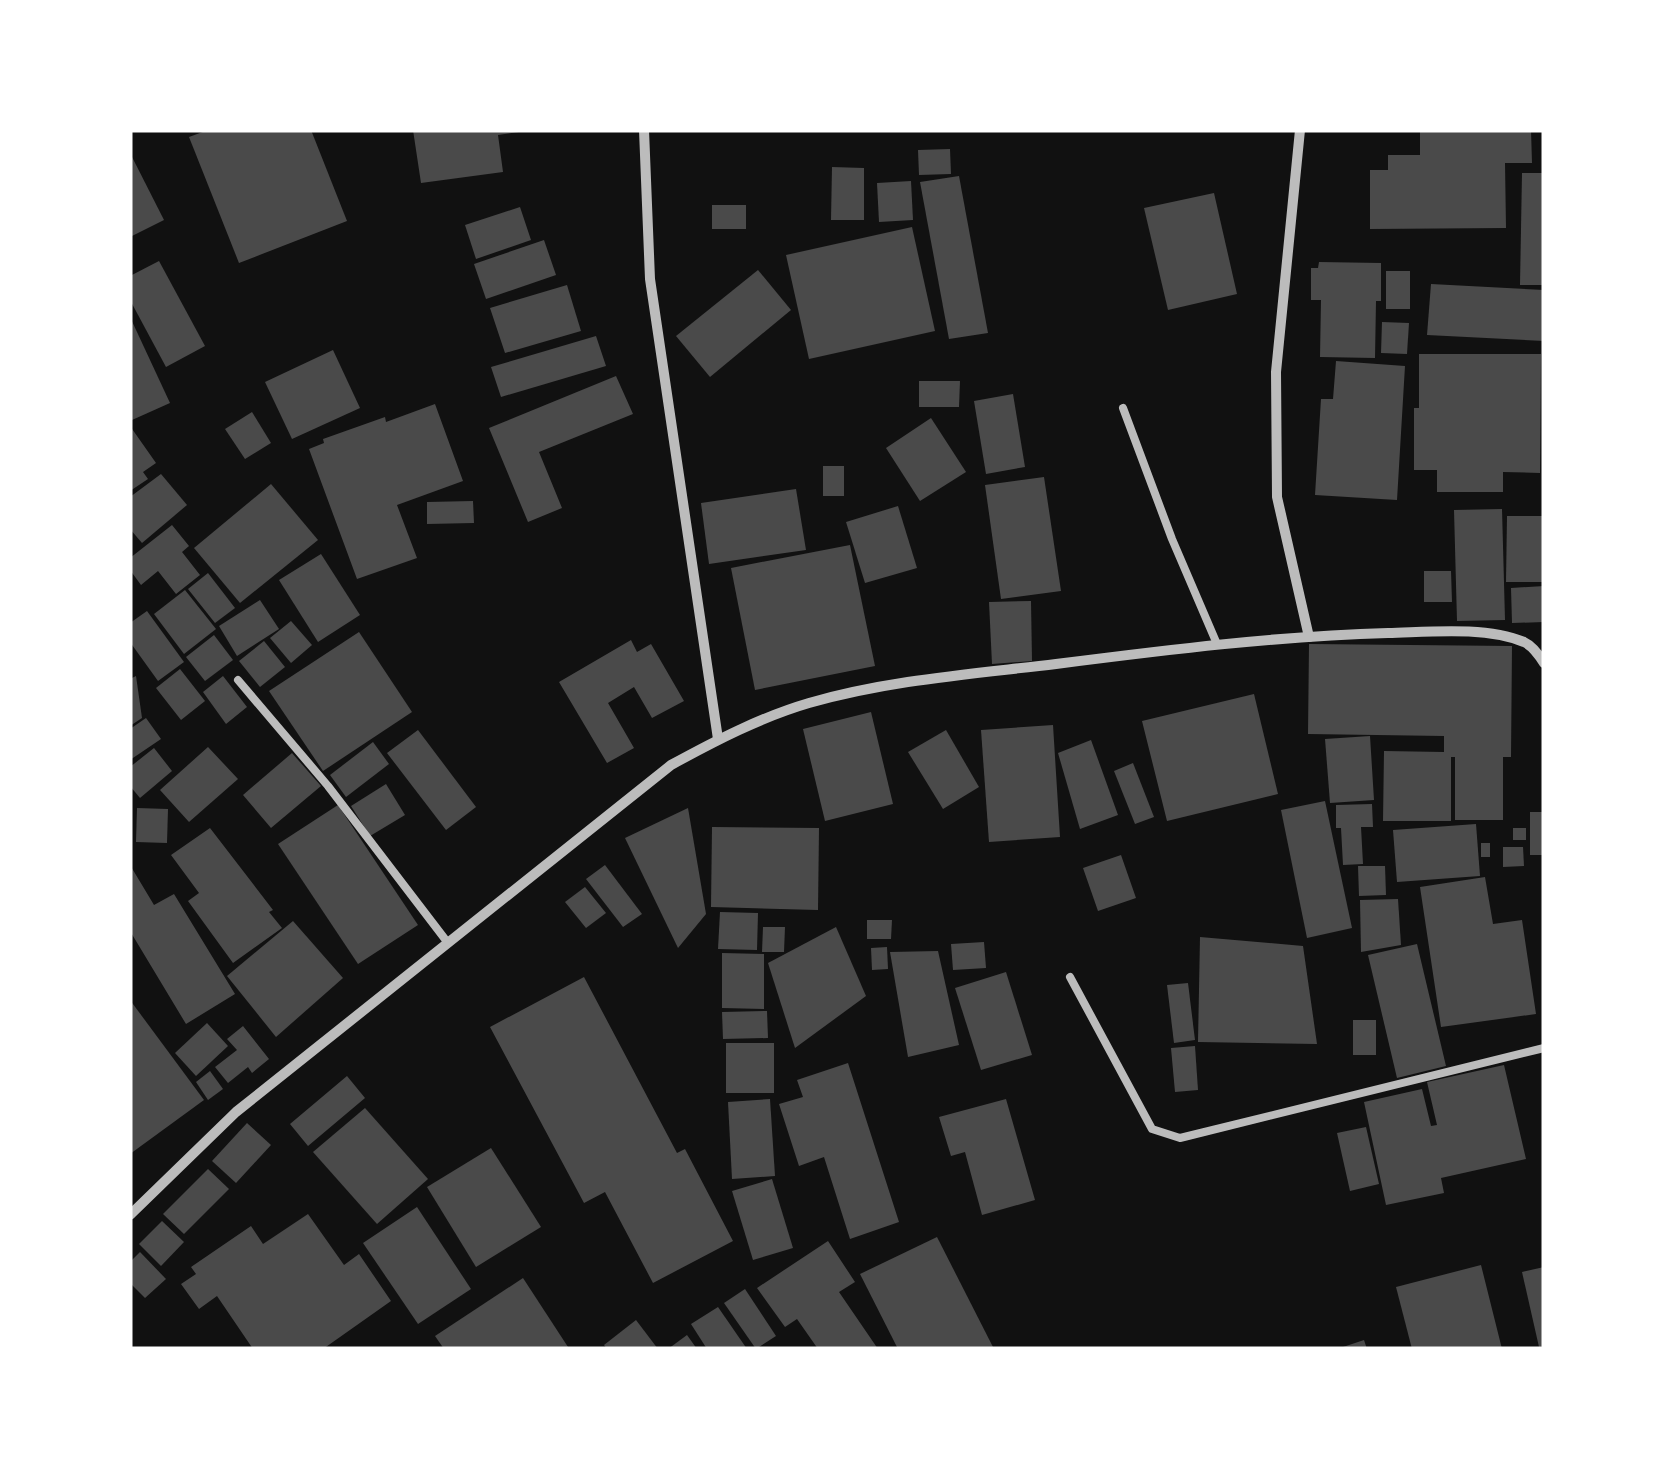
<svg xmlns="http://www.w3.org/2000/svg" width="1674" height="1479" viewBox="0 0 1674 1479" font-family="'PT Sans Narrow',sans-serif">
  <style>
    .building { fill: #4a4a4a }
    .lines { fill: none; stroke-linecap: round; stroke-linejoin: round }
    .service { stroke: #bcbcbc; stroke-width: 8 }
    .minor { stroke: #bcbcbc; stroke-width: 10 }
  </style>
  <rect width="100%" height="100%" fill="#111"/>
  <g class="building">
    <path d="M208 130H311L347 221 239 263 189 137Z"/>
    <path d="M413 130H519V132L498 135 503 172 421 183Z"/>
    <path d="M1420 130H1531L1532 163H1505L1506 228 1370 229V170H1388V155H1420Z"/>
    <path d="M950 149 951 174 919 175 918 150Z"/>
    <path d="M130 153 164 220 130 237Z"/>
    <path d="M832 167 864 168V220H831Z"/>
    <path d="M1522 173H1544V285H1520Z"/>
    <path d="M959 176 988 333 949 339 920 182Z"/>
    <path d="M911 181 913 220 879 222 877 183Z"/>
    <path d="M1214 193 1237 294 1168 310 1144 208Z"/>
    <rect x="712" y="205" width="34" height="24"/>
    <path d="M520 207 531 240 476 259 465 225Z"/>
    <path d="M912 227 935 331 809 359 786 255Z"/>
    <path d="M544 240 556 275 486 299 474 264Z"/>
    <path d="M159 261 205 346 166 367 130 300V276Z"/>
    <path d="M1319 262 1381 263V301H1376L1375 358 1320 357 1321 300H1311V268H1318Z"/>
    <path d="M758 270 791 310 710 377 676 336Z"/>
    <rect x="1386" y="271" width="24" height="38"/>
    <path d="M1431 284 1544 290V341L1427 335Z"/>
    <path d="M567 285 581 331 505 353 490 308Z"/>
    <path d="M130 317 170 403 132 420 130 415Z"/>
    <path d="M1382 322 1409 323 1407 354 1381 353Z"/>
    <path d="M596 336 606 366 501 397 491 367Z"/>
    <path d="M333 350 360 408 292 439 265 382Z"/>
    <path d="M1419 354H1541L1540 473 1503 472V492H1437V470H1414V408H1419Z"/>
    <path d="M1336 361 1405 366 1397 500 1315 495 1321 399H1333Z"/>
    <path d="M616 376 633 414 539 452 562 508 528 522 489 428Z"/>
    <path d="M919 381H960L959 407H919Z"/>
    <path d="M1013 394 1025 467 986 474 974 401Z"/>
    <path d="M435 404 463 481 397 505 417 558 357 579 309 449 324 443 323 439 385 417 386 422Z"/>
    <path d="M252 412 271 443 245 459 225 429Z"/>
    <path d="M931 418 966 472 920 501 886 448Z"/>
    <path d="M130 426 156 463 143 472 148 479 130 491Z"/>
    <rect x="823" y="466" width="21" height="30"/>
    <path d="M161 474 187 505 142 543 130 529V497Z"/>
    <path d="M1044 477 1061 591 1001 599 985 485Z"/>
    <path d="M271 484 318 540 240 603 194 548Z"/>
    <path d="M796 489 806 550 709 564 701 503Z"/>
    <path d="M473 501 474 523 427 524V502Z"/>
    <path d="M898 506 917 568 865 583 846 522Z"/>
    <path d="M1502 509 1505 620 1457 621 1454 510Z"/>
    <path d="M1507 516H1544L1543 582H1506Z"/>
    <path d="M172 525 189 546 182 552 200 575 176 594 158 571 141 585 130 570V558Z"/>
    <path d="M850 545 875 666 755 690 731 568Z"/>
    <path d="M321 554 360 615 318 642 279 580Z"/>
    <path d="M1424 571H1451L1452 602H1424Z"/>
    <path d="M208 573 235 608 215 623 188 589Z"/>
    <path d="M1544 586V622L1512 623 1511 588Z"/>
    <path d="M185 590 216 629 184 654 154 614Z"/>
    <path d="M260 600 279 629 237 656 219 626Z"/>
    <path d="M1031 601 1032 661 992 664 989 602Z"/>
    <path d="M147 611 184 662 158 681 130 642V623Z"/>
    <path d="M291 621 312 645 291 663 270 638Z"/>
    <path d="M359 632 412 712 323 771 269 691Z"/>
    <path d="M214 635 233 660 205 681 186 657Z"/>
    <path d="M631 640 637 652 651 644 684 701 652 718 634 687 608 703 634 748 607 763 559 682Z"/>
    <path d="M264 641 285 667 260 687 239 661Z"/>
    <path d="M1309 644 1512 646 1511 757H1503V820H1455V757H1451V821H1383L1384 751 1444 752V736L1308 734Z"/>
    <path d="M180 669 205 701 181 720 156 688Z"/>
    <path d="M136 676 142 718 130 726V679Z"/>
    <path d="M223 676 247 707 226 724 203 692Z"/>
    <path d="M1254 694 1278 794 1167 821 1142 721Z"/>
    <path d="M871 712 893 804 825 821 803 729Z"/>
    <path d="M146 718 161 739 130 760V729Z"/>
    <path d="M1053 725 1060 837 989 842 981 730Z"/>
    <path d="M418 730 476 807 446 830 387 753Z"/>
    <path d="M946 730 979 787 943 809 908 752Z"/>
    <path d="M1370 736 1374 800 1330 803 1325 739Z"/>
    <path d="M1091 740 1118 815 1080 829 1058 753Z"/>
    <path d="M373 742 389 764 346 797 330 775Z"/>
    <path d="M208 747 238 779 189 822 160 790Z"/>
    <path d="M154 748 172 771 140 798 130 786V767Z"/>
    <path d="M292 753 321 786 271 828 243 795Z"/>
    <path d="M1133 763 1154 817 1135 824 1114 771Z"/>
    <path d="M386 784 405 815 370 836 351 806Z"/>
    <path d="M1325 801 1352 928 1307 938 1281 810Z"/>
    <path d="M1372 804 1373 827H1361L1363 864 1343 865 1341 828H1336V805Z"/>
    <path d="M338 805 418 925 358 964 278 844Z"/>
    <path d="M137 808 168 809 167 843 136 842Z"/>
    <path d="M688 808 706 914 678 948 625 838Z"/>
    <rect x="1530" y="812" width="14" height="43"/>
    <path d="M1476 824 1480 876 1397 882 1393 830Z"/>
    <path d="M712 827 819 828 818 910 711 907Z"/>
    <path d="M210 828 273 910 269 912 282 928 233 963 188 901 199 893 171 855Z"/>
    <rect x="1513" y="828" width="13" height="12"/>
    <rect x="1481" y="843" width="9" height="14"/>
    <path d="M1503 847H1523L1524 866 1503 867Z"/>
    <path d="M1121 855 1136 898 1098 911 1083 868Z"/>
    <path d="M130 865 154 905 174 894 235 994 186 1024 130 931Z"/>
    <path d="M605 865 642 914 623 927 586 879Z"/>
    <path d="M1358 866H1385L1386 895 1359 896Z"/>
    <path d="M1485 877 1493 924 1522 920 1536 1014 1441 1027 1420 887Z"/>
    <path d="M585 887 606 913 586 928 565 902Z"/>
    <path d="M1398 899 1401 945 1361 952 1360 900Z"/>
    <path d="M720 912 758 913 757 950 718 949Z"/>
    <path d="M867 920H892L891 939H867Z"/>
    <path d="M293 921 343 978 276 1037 227 976Z"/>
    <path d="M763 927H785L784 952H762Z"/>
    <path d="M836 927 866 996 795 1048 768 963Z"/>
    <path d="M1200 937 1303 946 1317 1044 1198 1042Z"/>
    <path d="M984 942 986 968 953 970 951 944Z"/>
    <path d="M1417 944 1446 1066 1397 1078 1368 955Z"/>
    <path d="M887 947 888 969 872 970 871 948Z"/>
    <path d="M938 951 959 1045 908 1057 890 952Z"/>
    <path d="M722 953 764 954V1009L722 1008Z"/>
    <path d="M1006 972 1032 1055 981 1070 955 988Z"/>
    <path d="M584 977 677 1153 685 1149 733 1241 653 1283 605 1192 584 1203 490 1027Z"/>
    <path d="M1188 983 1195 1040 1174 1043 1167 985Z"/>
    <path d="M130 1000 204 1100 130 1154Z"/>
    <path d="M767 1011 768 1038 723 1039 722 1012Z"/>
    <rect x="1353" y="1020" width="23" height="35"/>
    <path d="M207 1023 228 1046 196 1076 175 1053Z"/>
    <path d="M243 1026 269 1059 252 1073 248 1067 228 1083 215 1067 237 1050 227 1039Z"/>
    <rect x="726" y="1043" width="48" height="50"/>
    <path d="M1195 1046 1198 1090 1175 1092 1171 1048Z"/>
    <path d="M848 1063 899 1222 850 1239 824 1157 799 1166 779 1104 803 1097 797 1080Z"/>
    <path d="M1504 1065 1526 1159 1441 1178 1444 1193 1386 1205 1364 1102 1422 1089 1431 1126 1437 1125 1427 1082Z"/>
    <path d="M210 1071 223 1089 208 1100 196 1082Z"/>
    <path d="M347 1076 365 1098 308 1146 290 1124Z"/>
    <path d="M770 1099 775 1176 732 1179 728 1102Z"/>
    <path d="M1006 1099 1035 1200 982 1215 965 1152 951 1156 939 1117Z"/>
    <path d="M365 1108 428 1179 377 1224 313 1152Z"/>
    <path d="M247 1123 271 1145 236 1183 212 1161Z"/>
    <path d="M1366 1127 1379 1184 1350 1191 1337 1133Z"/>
    <path d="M491 1148 541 1227 476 1267 427 1187Z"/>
    <path d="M208 1169 229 1189 184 1234 163 1214Z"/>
    <path d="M772 1179 793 1248 753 1260 732 1191Z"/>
    <path d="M417 1207 471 1289 418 1324 363 1243Z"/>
    <path d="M308 1214 344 1265 359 1254 391 1301 323 1349H253L217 1296 199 1309 181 1284 196 1274 191 1267 251 1226 263 1244Z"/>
    <path d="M162 1221 184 1242 161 1266 139 1244Z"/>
    <path d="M937 1237 994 1349H898L860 1274Z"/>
    <path d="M828 1241 855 1282 839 1292 878 1349H818L797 1319 785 1327 757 1288Z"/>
    <path d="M140 1252 166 1279 145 1298 130 1283V1262Z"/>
    <path d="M1481 1265 1502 1349H1412L1396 1287Z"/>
    <path d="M1544 1267V1346L1539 1347 1522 1272Z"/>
    <path d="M523 1278 568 1347 444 1349 435 1336Z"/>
    <path d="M745 1289 776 1336 756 1349 724 1303Z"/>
    <path d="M718 1307 747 1349H707L691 1324Z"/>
    <path d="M636 1320 658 1349H607L604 1345Z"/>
    <path d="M687 1335 697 1349H668Z"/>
    <path d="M1364 1340 1367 1349H1340V1348Z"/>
  </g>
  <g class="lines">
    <g class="service">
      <path d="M1123 408 1172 539 1217 644"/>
      <path d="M238 680 328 786 448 943"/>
      <path d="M1070 977 1152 1129 1180 1138 1544 1048"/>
    </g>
    <g class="minor">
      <path d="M644 130 650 279 718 739"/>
      <path d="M1300 130 1276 372 1277 497 1309 637"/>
      <path d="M130 1215 236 1112 671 765C715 741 761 717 809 703 889 680 973 674 1056 664 1166 650 1277 636 1388 633 1429 632 1485 626 1524 642 1533 646 1539 655 1544 663"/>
    </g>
  </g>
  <rect width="1674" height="1479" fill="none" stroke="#ffffff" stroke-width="265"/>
</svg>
